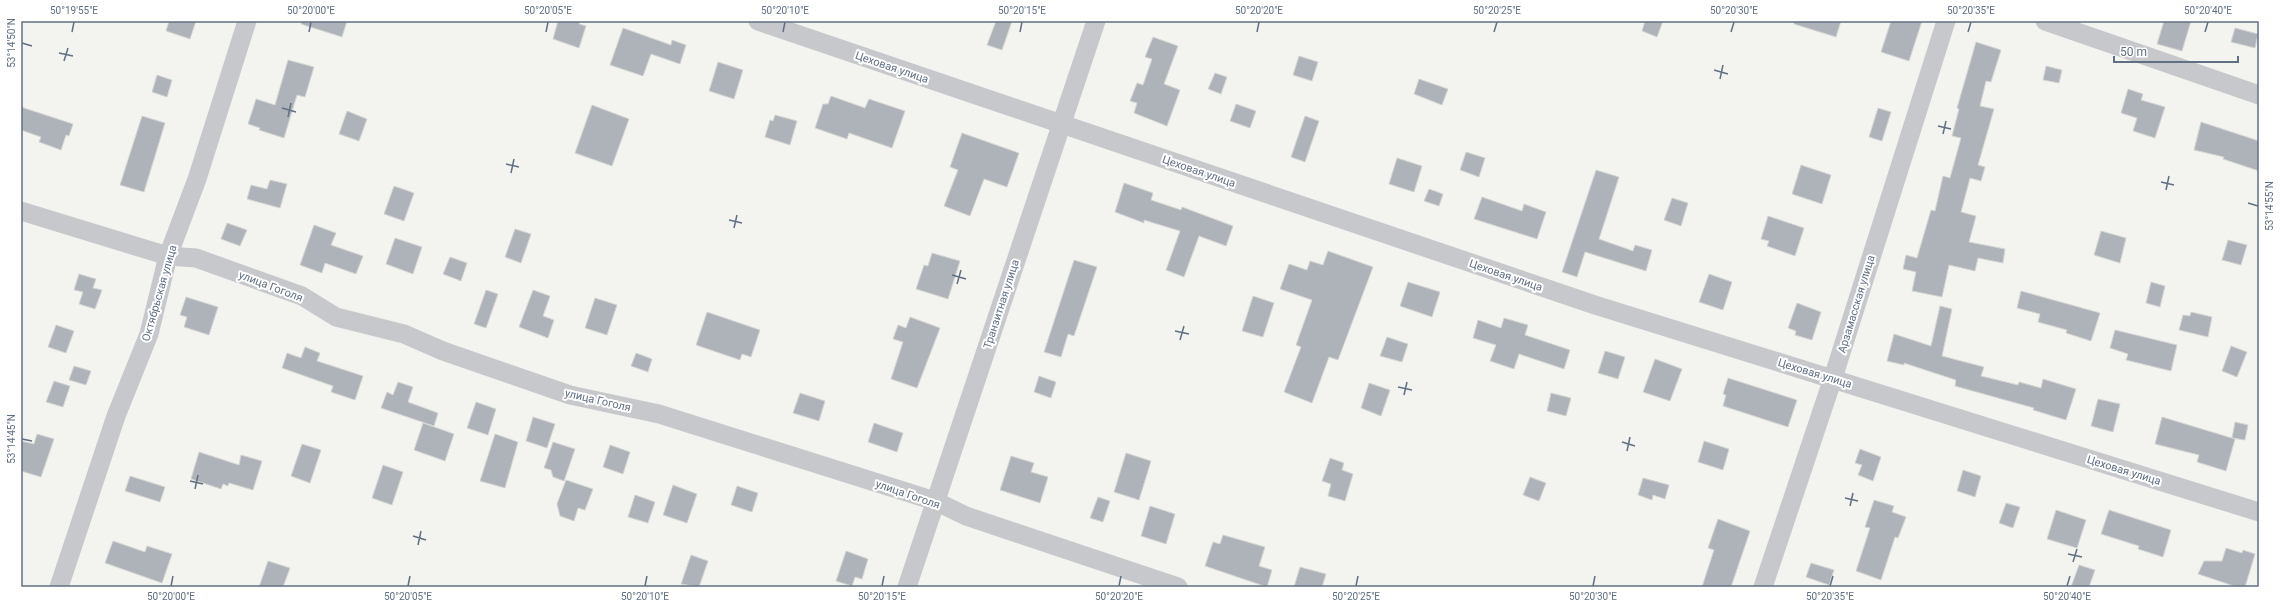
<svg xmlns="http://www.w3.org/2000/svg" width="2280" height="608" viewBox="0 0 2280 608" font-family="Roboto,sans-serif">
  <style>
    .building { fill: #aeb3ba; stroke: #d5d5d2 }
    .lines { fill: none; stroke-linecap: round; stroke-linejoin: round }
    .street { stroke: #c6c8cc; stroke-width: 19 }
    .ticks { fill: none; stroke: #616f83; stroke-width: 1.5 }
    .labels { text-anchor: middle; stroke-width: 4; stroke-linejoin: round; paint-order: stroke }
    .street-label { font-size: 11px; fill: #616f83; stroke: #fff }
    .neatline { fill: none; stroke: #616f83; stroke-width: 1.5 }
    .ticks-label { font-size: 10px; text-anchor: middle; fill: #616f83 }
  </style>
  <rect width="100%" height="100%" fill="#f3f4ef"/>
  <g class="building">
    <path d="M169 21H196L190 39 166 31Z"/>
    <path d="M302 21H347L342 37 301 24Z"/>
    <path d="M558 21H580L579 24 586 26 579 48 553 39Z"/>
    <path d="M996 21H1012L1002 50 987 45Z"/>
    <path d="M1645 21H1663L1657 37 1642 31Z"/>
    <path d="M1794 21H1841L1836 37 1794 24Z"/>
    <path d="M1891 21H1922L1909 61 1881 52Z"/>
    <path d="M2164 21H2191L2182 51 2157 44Z"/>
    <path d="M623 28 671 45 672 40 686 45 680 64 651 54 643 76 610 65Z"/>
    <path d="M2235 28 2258 34 2255 48 2231 42Z"/>
    <path d="M1153 37 1178 46 1164 84 1180 90 1167 126 1134 113 1137 103 1130 101 1137 83 1143 85 1152 59 1145 57Z"/>
    <path d="M1976 42 2001 50 1991 82 1986 81 1980 106 1994 109 1978 165 1985 167 1981 181 1970 178 1961 212 1976 216 1969 242 2005 249 2003 263 1978 258 1975 271 1949 265 1942 297 1912 291 1916 272 1903 269 1906 255 1917 258 1931 210 1935 211 1943 176 1950 178 1961 138 1952 136 1959 109 1957 108Z"/>
    <path d="M1299 56 1318 62 1312 81 1293 75Z"/>
    <path d="M288 60 314 67 305 97 297 95 284 138 259 130 260 128 248 124 256 99 275 105Z"/>
    <path d="M718 62 743 70 734 99 709 91Z"/>
    <path d="M2046 66 2062 70 2059 83 2043 80Z"/>
    <path d="M1215 73 1227 77 1221 94 1208 89Z"/>
    <path d="M157 75 172 80 167 97 152 92Z"/>
    <path d="M1419 79 1448 89 1442 105 1414 94Z"/>
    <path d="M2128 89 2143 94 2141 100 2165 107 2155 138 2133 131 2137 118 2121 113Z"/>
    <path d="M831 96 865 108 869 99 905 111 892 148 849 133 847 139 815 128 823 104H828Z"/>
    <path d="M1236 104 1256 111 1250 128 1230 121Z"/>
    <path d="M592 105 629 119 612 166 575 153Z"/>
    <path d="M21 107 73 124 69 136 66 135 61 150 39 142 41 137 21 130Z"/>
    <path d="M1878 108 1891 112 1882 141 1869 137Z"/>
    <path d="M347 111 367 119 359 141 339 134Z"/>
    <path d="M775 115 797 121 790 145 765 137 770 120 773 121Z"/>
    <path d="M142 116 165 123 144 192 120 185Z"/>
    <path d="M1305 116 1319 121 1305 162 1291 157Z"/>
    <path d="M2201 122 2259 141V171L2223 159 2224 157 2194 150Z"/>
    <path d="M962 133 1019 153 1007 187 984 179 970 216 944 206 958 170 950 167Z"/>
    <path d="M1466 152 1485 158 1479 177 1460 170Z"/>
    <path d="M1397 158 1422 166 1414 192 1389 184Z"/>
    <path d="M1801 165 1831 175 1822 204 1792 194Z"/>
    <path d="M1596 170 1619 177 1599 239 1633 251 1635 245 1652 250 1646 271 1585 252 1577 277 1562 272Z"/>
    <path d="M270 180 287 184 280 208 247 199 251 185 267 189Z"/>
    <path d="M1124 183 1153 193 1151 200 1181 210 1182 207 1233 226 1226 246 1199 236 1184 277 1166 270 1180 231 1144 220V223L1115 212Z"/>
    <path d="M394 186 414 193 404 221 384 214Z"/>
    <path d="M1429 189 1443 194 1439 206 1424 201Z"/>
    <path d="M1482 197 1522 211 1524 204 1546 212 1537 239 1474 219Z"/>
    <path d="M1672 198 1688 203 1681 226 1664 220Z"/>
    <path d="M1768 216 1804 228 1795 256 1767 246 1769 241 1761 239Z"/>
    <path d="M227 223 247 230 240 246 221 239Z"/>
    <path d="M314 225 336 233 331 245 363 256 356 274 325 263 322 273 300 265Z"/>
    <path d="M515 229 531 234 521 263 505 257Z"/>
    <path d="M2101 231 2126 238 2120 263 2094 255Z"/>
    <path d="M395 238 422 247 413 274 386 264Z"/>
    <path d="M2228 240 2247 245 2241 265 2222 260Z"/>
    <path d="M1328 251 1373 267 1338 360 1329 357 1312 403 1284 392 1301 347 1296 345 1312 300 1280 289 1289 264 1307 270 1310 261 1323 265Z"/>
    <path d="M932 253 960 261 948 299 916 289 924 265 928 266Z"/>
    <path d="M450 257 467 263 461 281 443 274Z"/>
    <path d="M1074 260 1097 267 1074 336 1068 334 1061 357 1044 352Z"/>
    <path d="M79 274 96 279 93 288 102 290 95 309 79 304 83 292 74 290Z"/>
    <path d="M1709 274 1732 282 1723 310 1699 302Z"/>
    <path d="M1408 282 1440 292 1432 317 1400 306Z"/>
    <path d="M2151 282 2165 286 2160 307 2146 303Z"/>
    <path d="M486 290 498 294 486 328 474 324Z"/>
    <path d="M533 290 550 296 543 316 554 320 548 338 519 327Z"/>
    <path d="M2021 291 2100 313 2091 341 2066 333 2067 330 2038 322 2040 314 2017 308Z"/>
    <path d="M1253 296 1274 303 1263 337 1242 331Z"/>
    <path d="M186 297 218 307 209 335 184 327 187 317 180 315Z"/>
    <path d="M595 298 617 305 607 335 585 328Z"/>
    <path d="M1797 303 1821 312 1812 340 1795 335 1796 331 1788 328Z"/>
    <path d="M1940 306 1952 309 1942 356 1984 367 1981 376 2018 385 2019 382 2041 388 2043 379 2076 389 2066 420 2033 410 2034 408 1955 386 1956 380 1904 363V365L1887 361 1894 334 1931 346Z"/>
    <path d="M707 312 760 330 751 357 742 354 740 360 696 345Z"/>
    <path d="M2191 312 2212 317 2208 337 2179 330 2183 315 2190 316Z"/>
    <path d="M910 317 940 328 917 388 891 379 903 342 893 339 898 325 906 328Z"/>
    <path d="M1504 318 1528 325 1525 335 1570 350 1564 369 1519 354 1514 369 1490 361 1496 345 1473 338 1478 320 1501 328Z"/>
    <path d="M56 325 74 331 66 353 48 347Z"/>
    <path d="M2115 330 2177 345 2171 371 2126 360 2128 354 2110 348Z"/>
    <path d="M1387 337 1408 344 1402 362 1380 356Z"/>
    <path d="M2231 346 2247 352 2237 377 2222 371Z"/>
    <path d="M305 347 320 353 317 361 363 376 355 400 331 392 333 386 282 368 287 353 301 358Z"/>
    <path d="M1605 351 1625 357 1618 379 1598 373Z"/>
    <path d="M636 353 652 359 648 372 631 366Z"/>
    <path d="M1655 359 1682 369 1670 401 1643 392Z"/>
    <path d="M74 366 91 371 86 385 69 380Z"/>
    <path d="M1039 376 1056 382 1051 398 1034 392Z"/>
    <path d="M1728 378 1797 400 1788 427 1723 406 1726 395 1723 394Z"/>
    <path d="M54 381 70 386 63 407 46 402Z"/>
    <path d="M398 382 413 387 408 402 438 413 434 426 381 408 387 392 393 395Z"/>
    <path d="M1369 383 1390 390 1381 416 1361 408Z"/>
    <path d="M800 393 825 401 819 421 793 413Z"/>
    <path d="M1551 393 1571 398 1566 416 1547 411Z"/>
    <path d="M2098 399 2120 404 2113 432 2091 426Z"/>
    <path d="M476 402 496 409 488 435 467 428Z"/>
    <path d="M533 417 555 424 547 448 526 441Z"/>
    <path d="M2162 417 2235 439 2226 471 2197 462 2199 455 2155 444Z"/>
    <path d="M2235 422 2248 425 2245 440 2232 438Z"/>
    <path d="M423 423 454 434 445 461 414 450Z"/>
    <path d="M874 423 903 433 897 452 868 442Z"/>
    <path d="M37 434 54 439 41 477 21 471V441L34 444Z"/>
    <path d="M495 434 518 442 505 488 480 481Z"/>
    <path d="M1704 441 1729 449 1723 470 1698 462Z"/>
    <path d="M553 442 575 449 564 481 553 477 551 470 544 468Z"/>
    <path d="M302 444 321 450 310 483 291 476Z"/>
    <path d="M610 445 630 452 623 474 603 467Z"/>
    <path d="M1860 449 1881 457 1873 481 1858 475 1862 465 1855 463Z"/>
    <path d="M199 452 239 465 241 455 262 461 253 490 229 483 228 486 223 484 221 489 191 479Z"/>
    <path d="M1126 453 1151 461 1139 500 1114 492Z"/>
    <path d="M1011 456 1034 463 1031 472 1048 477 1040 503 1000 490Z"/>
    <path d="M1330 458 1344 463 1342 470 1353 474 1345 501 1328 496 1331 484 1322 481Z"/>
    <path d="M383 465 403 472 392 505 372 498Z"/>
    <path d="M1963 470 1981 476 1975 497 1957 491Z"/>
    <path d="M130 476 165 487 160 502 125 491Z"/>
    <path d="M1530 477 1546 483 1539 501 1523 495Z"/>
    <path d="M1643 478 1669 485 1665 499 1653 495 1652 500 1638 495Z"/>
    <path d="M566 480 593 489 585 510 578 508 574 521 560 516 557 504Z"/>
    <path d="M673 485 697 494 687 523 663 515Z"/>
    <path d="M737 486 758 493 752 512 731 505Z"/>
    <path d="M635 495 655 502 648 523 628 517Z"/>
    <path d="M1098 497 1110 501 1103 522 1090 518Z"/>
    <path d="M1874 500 1894 506 1892 512 1906 517 1898 538 1895 537 1881 580 1856 571 1870 528 1865 527Z"/>
    <path d="M2006 503 2020 507 2013 528 1999 523Z"/>
    <path d="M1150 506 1175 514 1166 544 1141 536Z"/>
    <path d="M2056 510 2086 520 2077 548 2047 539Z"/>
    <path d="M2109 510 2171 530 2163 557 2138 549 2139 546 2101 534Z"/>
    <path d="M1718 519 1750 531 1731 587H1702L1714 550 1708 548Z"/>
    <path d="M1223 535 1265 547 1259 566 1272 570 1267 587 1205 566 1213 542 1220 544Z"/>
    <path d="M113 541 145 552 147 546 172 554 162 583 105 563Z"/>
    <path d="M2226 548 2242 553 2243 550 2255 554 2245 587H2237L2198 574 2204 561H2222Z"/>
    <path d="M846 551 868 559 862 579 855 577 852 586 836 581Z"/>
    <path d="M691 555 708 561 699 587 681 584Z"/>
    <path d="M268 561 290 568 283 587H259Z"/>
    <path d="M1811 563 1834 570 1829 585 1806 577Z"/>
    <path d="M2079 565 2095 570 2089 587H2071Z"/>
    <path d="M1300 567 1326 574 1322 587H1294Z"/>
  </g>
  <g class="lines">
    <g class="street">
      <path d="M758 21 1595 305 2259 512"/>
      <path d="M2045 21 2259 95"/>
      <path d="M21 211 168 256 196 258 302 296 336 317 404 334 443 351 570 395 659 414 935 501 966 516 1178 587"/>
      <path d="M59 587 116 416 149 334 168 256 197 179 247 21"/>
      <path d="M907 587 1096 21"/>
      <path d="M1763 587 1833 378 1946 21"/>
    </g>
  </g>
  <path class="ticks" d="M72 32 74 22M309 32 311 22M546 32 548 22M783 32 785 22M1020 32 1022 22M1257 32 1259 22M1494 32 1497 22M1731 32 1734 22M1968 32 1971 22M2205 32 2208 22M22 43 32 46M59 53 73 56M64 61 68 48M1714 70 1728 74M1720 79 1723 65M282 108 296 112M288 117 291 103M1938 126 1951 129M1943 134 1946 121M506 164 519 167M511 173 514 159M2161 182 2174 185M2166 190 2169 176M2248 203 2258 206M729 220 742 223M734 228 737 215M952 275 966 279M957 284 961 270M1175 331 1189 334M1180 340 1184 326M1398 387 1412 390M1404 395 1407 382M22 439 32 441M1622 442 1635 446M1627 451 1630 437M190 481 203 484M195 489 198 475M1845 498 1858 501M1850 506 1853 493M413 536 426 540M418 545 421 531M2068 554 2082 557M2073 562 2077 549M171 586 173 576M408 586 410 576M645 586 647 576M882 586 884 576M1119 586 1121 576M1356 586 1358 576M1593 586 1595 576M1830 586 1833 576M2067 586 2070 576"/>
  <g class="labels">
    <g class="street-label">
      <text transform="translate(892 67) rotate(19)" y="4">Цеховая улица</text>
      <text transform="translate(1199 171) rotate(19)" y="4">Цеховая улица</text>
      <text transform="translate(1506 275) rotate(19)" y="4">Цеховая улица</text>
      <text transform="translate(271 286) rotate(21)" y="4">улица Гоголя</text>
      <text transform="translate(159 293) rotate(-74)" y="4">Октябрьская улица</text>
      <text transform="translate(1001 304) rotate(-72)" y="4">Транзитная улица</text>
      <text transform="translate(1856 304) rotate(-73)" y="4">Арзамасская улица</text>
      <text transform="translate(1815 373) rotate(17)" y="4">Цеховая улица</text>
      <text transform="translate(598 400) rotate(13)" y="4">улица Гоголя</text>
      <text transform="translate(2124 470) rotate(17)" y="4">Цеховая улица</text>
      <text transform="translate(908 494) rotate(19)" y="4">улица Гоголя</text>
    </g>
  </g>
  <rect width="2280" height="608" fill="none" stroke="#ffffff" stroke-width="44"/>
  <path d="M2114 56v6h124v-6" fill="none" stroke="#616f83" stroke-width="2"/>
  <text x="2120" y="56" font-size="12" fill="#616f83" stroke="#ffffff" stroke-width="3" paint-order="stroke">50 m</text>
  <rect x="22" y="22" width="2236" height="564" class="neatline"/>
  <g class="ticks-label">
    <text x="74" y="14">50°19'55"E</text>
    <text x="311" y="14">50°20'00"E</text>
    <text x="548" y="14">50°20'05"E</text>
    <text x="785" y="14">50°20'10"E</text>
    <text x="1022" y="14">50°20'15"E</text>
    <text x="1259" y="14">50°20'20"E</text>
    <text x="1497" y="14">50°20'25"E</text>
    <text x="1734" y="14">50°20'30"E</text>
    <text x="1971" y="14">50°20'35"E</text>
    <text x="2208" y="14">50°20'40"E</text>
    <text transform="translate(11 43) rotate(-90)" y="4">53°14'50"N</text>
    <text transform="translate(2269 206) rotate(-90)" y="4">53°14'55"N</text>
    <text transform="translate(11 439) rotate(-90)" y="4">53°14'45"N</text>
    <text x="171" y="600">50°20'00"E</text>
    <text x="408" y="600">50°20'05"E</text>
    <text x="645" y="600">50°20'10"E</text>
    <text x="882" y="600">50°20'15"E</text>
    <text x="1119" y="600">50°20'20"E</text>
    <text x="1356" y="600">50°20'25"E</text>
    <text x="1593" y="600">50°20'30"E</text>
    <text x="1830" y="600">50°20'35"E</text>
    <text x="2067" y="600">50°20'40"E</text>
  </g>
</svg>
